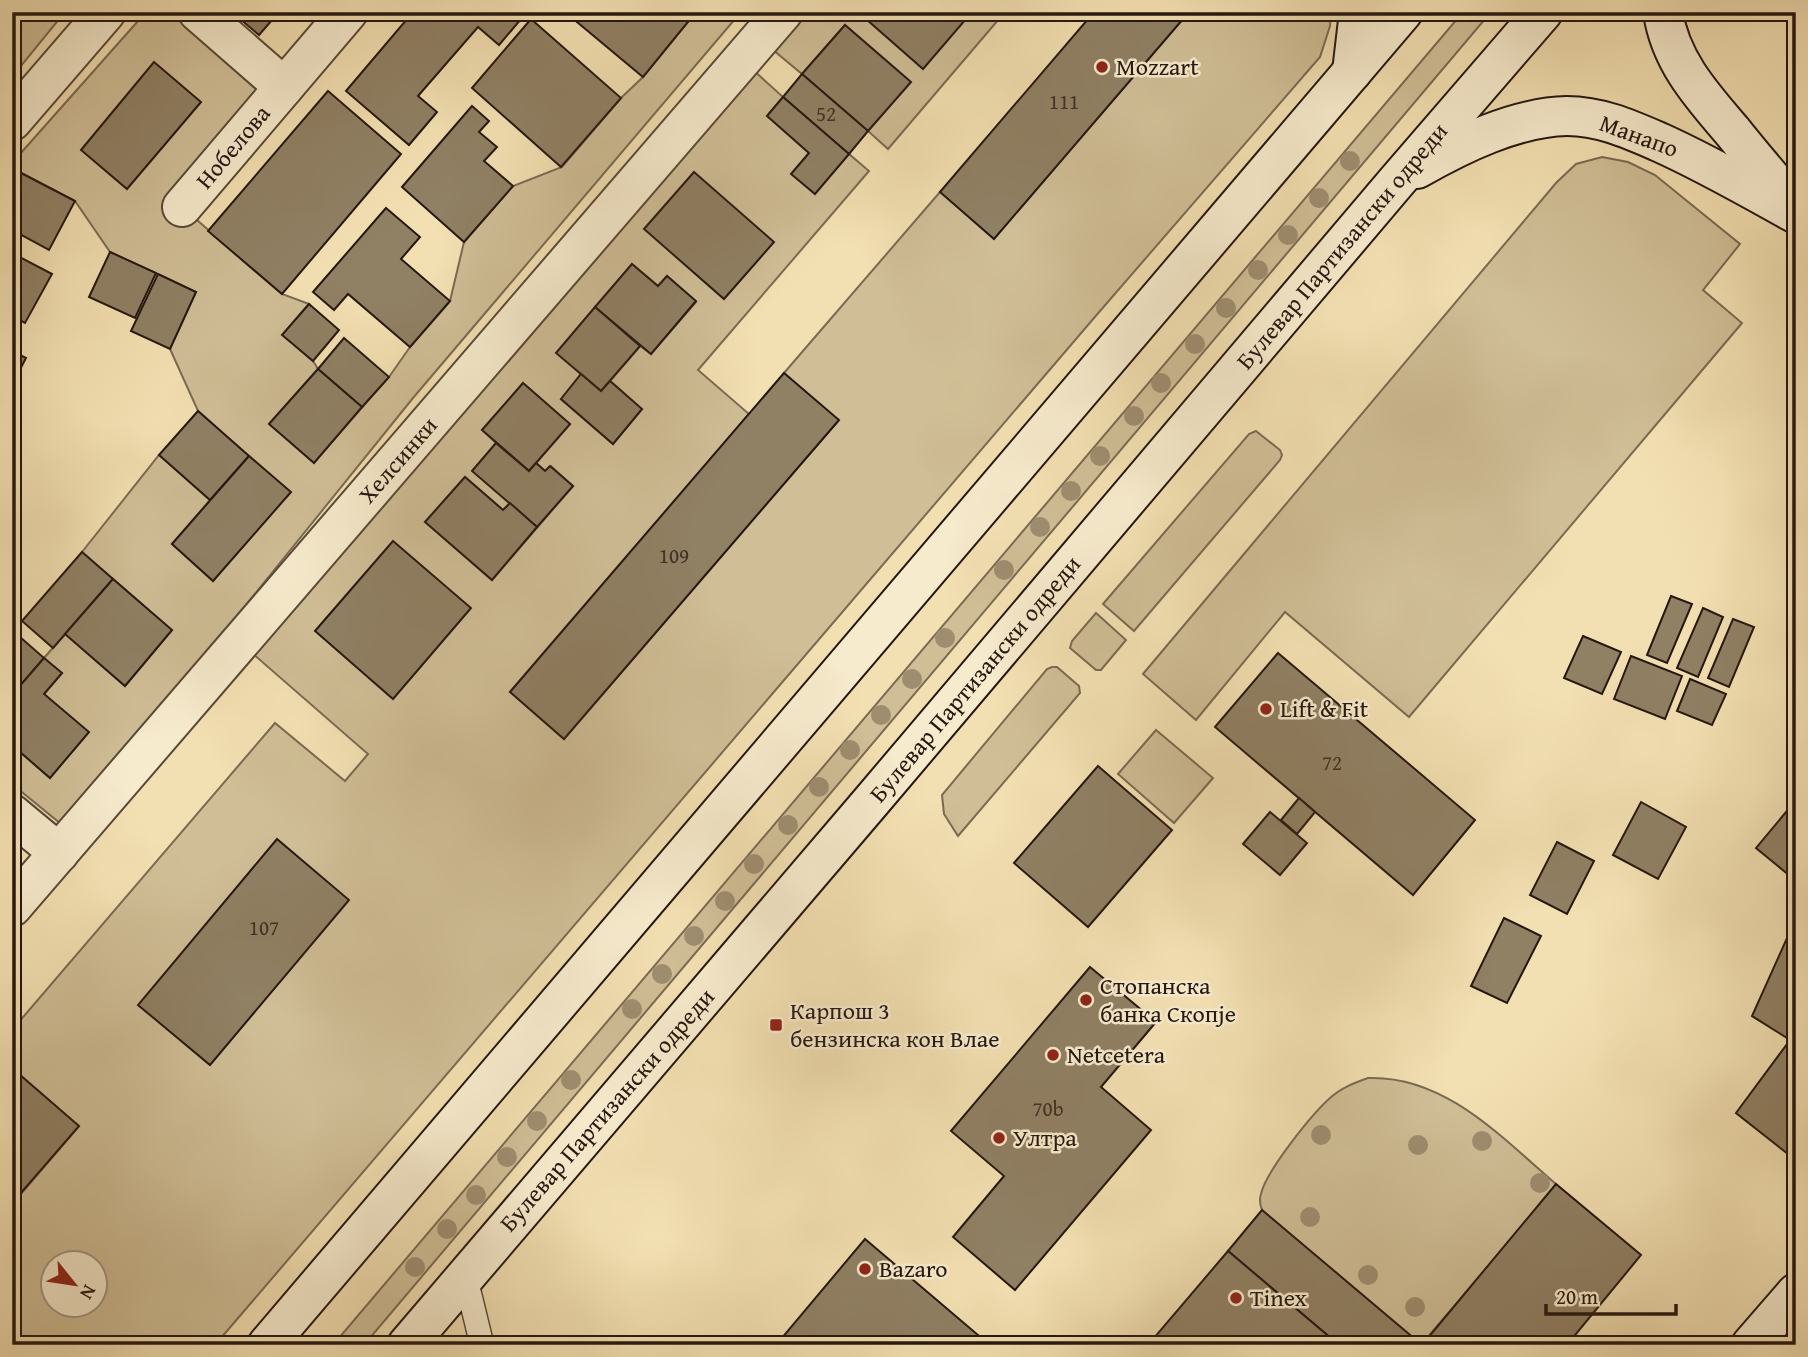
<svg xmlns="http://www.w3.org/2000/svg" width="1808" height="1357" viewBox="0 0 1808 1357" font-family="'Gentium Book Plus',serif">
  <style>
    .green { fill: #d0be96; stroke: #7a6a53; stroke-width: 2; fill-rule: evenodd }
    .building { fill: #908064; stroke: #251710; stroke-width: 2 }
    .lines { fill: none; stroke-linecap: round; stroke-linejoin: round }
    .lane-casing { stroke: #584938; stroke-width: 26 }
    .street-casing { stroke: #584938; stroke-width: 42 }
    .secondary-casing { stroke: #251710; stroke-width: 42 }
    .lane { stroke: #f7ebcd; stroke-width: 23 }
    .street { stroke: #f7ebcd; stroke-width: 38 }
    .secondary { stroke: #f7ebcd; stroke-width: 38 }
    .tree { fill: #9e8d6f }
    .poi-dot { fill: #8f2418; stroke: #f7ebcd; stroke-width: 2.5 }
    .labels { text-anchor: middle; stroke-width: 5; stroke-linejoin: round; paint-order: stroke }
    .number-label { font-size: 21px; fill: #403125 }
    .poi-label { font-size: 24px; fill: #251710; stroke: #f7ebcd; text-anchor: start }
    .street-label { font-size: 24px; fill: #251710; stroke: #f7ebcd }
  </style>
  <rect width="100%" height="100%" fill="#f3e0b2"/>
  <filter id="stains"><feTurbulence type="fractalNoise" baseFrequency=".00286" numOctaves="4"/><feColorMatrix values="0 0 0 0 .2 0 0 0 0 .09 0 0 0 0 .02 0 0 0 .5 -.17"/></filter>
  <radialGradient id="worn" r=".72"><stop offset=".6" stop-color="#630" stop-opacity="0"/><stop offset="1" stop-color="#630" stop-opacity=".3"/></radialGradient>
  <g class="green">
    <path d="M32 12H65L12 77V16L28 17Z"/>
    <path d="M146 12H198L284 87 182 207 282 294 309 304 283 335 313 361 318 369 269 424 314 462 389 377 410 347 450 301 464 242 513 186 562 167 621 98 643 77 696 12H741L413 398 66 828 12 784V745L50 778 88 732 44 694 62 673 44 658 65 634 125 686 172 630 82 552 159 455 210 500 172 544 213 581 290 492 198 411 170 349 196 292 110 252 75 201 22 173 12 190V163Z"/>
    <path d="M803 12H1005L888 149 868 131 910 81 845 25 802 74 772 49Z"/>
    <path d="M1189 12H1331L1330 26 1320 57 1094 318 215 1345H12V1199L15 1201 79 1126 12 1068V1030L275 723 345 781 368 754 252 653 753 70 783 97 767 116 809 153 792 174 814 193 849 154 869 171 698 370 749 414 510 692 564 739 838 421 784 373 940 192 994 238ZM632 264 658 286 667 276 696 302 651 354 640 346 610 381 642 409 613 444 561 399 581 374 557 353ZM523 383 570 424 536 463 545 471 551 466 573 486 492 580 425 522 465 477 503 510 510 503 473 471 496 443 482 430ZM52 1262H94V1304H52Z"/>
    <path d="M1463 12H1491L364 1345H333Z"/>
    <path d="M1602 157 1628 162 1655 175 1740 244 1703 290 1742 323 1409 717 1285 612 1196 720 1143 674 1556 183 1576 164Z"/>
    <path d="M1256 431 1280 450 1282 455 1280 460 1134 631 1103 604 1249 434Z"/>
    <path d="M1096 613 1126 640 1101 670H1096L1070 648 1072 641Z"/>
    <path d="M1052 667H1057L1079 686 1080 693 958 836 944 814 942 795 1047 669Z"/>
    <path d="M1156 730 1213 778 1174 823 1118 774Z"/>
    <path d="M1368 1078C1445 1075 1502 1138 1557 1185L1421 1345 1262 1210C1260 1205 1259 1200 1261 1194 1266 1171 1312 1114 1330 1098 1341 1088 1354 1083 1368 1078Z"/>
  </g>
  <g class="building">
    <path d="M232 12H279L259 35Z"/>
    <path d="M413 12H527L499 45 478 27 418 96 437 112 409 145 346 91Z"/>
    <path d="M565 12H696L643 77Z"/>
    <path d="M858 12H972L923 69Z"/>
    <path d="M1094 12H1189L994 239 940 192Z"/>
    <path d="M531 19 621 98 561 167 472 88Z"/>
    <path d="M845 25 911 82 868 131 802 74Z"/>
    <path d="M154 62 201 102 127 189 81 150Z"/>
    <path d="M802 74 868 131 849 154 783 97Z"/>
    <path d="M328 91 401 154 282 294 208 231Z"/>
    <path d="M783 97 849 154 815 194 791 174 809 153 767 116Z"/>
    <path d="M472 106 489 121 479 132 497 147 484 161 513 186 464 242 402 187Z"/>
    <path d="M694 172 774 242 724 299 644 229Z"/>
    <path d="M21 173 75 201 49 250 12 230V190Z"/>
    <path d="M386 208 420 237 401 259 450 301 410 347 348 294 334 310 313 292Z"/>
    <path d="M110 252 156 273 135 318 89 297Z"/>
    <path d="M12 253 52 274 25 323 12 316Z"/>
    <path d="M632 264 658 286 667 276 696 301 651 354 595 307Z"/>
    <path d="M158 274 196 292 170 349 131 331Z"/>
    <path d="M309 304 339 330 313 361 282 335Z"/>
    <path d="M595 307 640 346 601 391 556 353Z"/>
    <path d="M344 338 389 377 362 407 318 369Z"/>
    <path d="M12 351 26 358 12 385Z"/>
    <path d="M318 369 362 407 314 463 269 424Z"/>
    <path d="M784 373 839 420 564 739 510 692Z"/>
    <path d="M581 374 601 391 610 381 642 409 613 444 561 399Z"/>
    <path d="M523 383 570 424 529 471 482 430Z"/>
    <path d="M198 411 249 456 210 500 159 455Z"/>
    <path d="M496 443 529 471 536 463 545 471 550 466 573 486 537 527 472 471Z"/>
    <path d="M249 456 291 492 213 581 172 544Z"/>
    <path d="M465 477 503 510 510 503 537 527 492 580 425 522Z"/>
    <path d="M393 541 471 608 393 699 315 631Z"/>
    <path d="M82 552 113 579 53 648 22 621Z"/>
    <path d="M113 579 172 630 125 686 65 634Z"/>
    <path d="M1671 596 1692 604 1667 663 1647 655Z"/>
    <path d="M1703 608 1723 617 1698 677 1677 668Z"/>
    <path d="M1733 619 1754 627 1729 687 1708 678Z"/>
    <path d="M12 630 44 658 12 695Z"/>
    <path d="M1583 636 1621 652 1602 694 1564 678Z"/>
    <path d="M1278 653 1475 820 1413 895 1215 727Z"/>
    <path d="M1631 656 1682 676 1665 719 1614 699Z"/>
    <path d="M44 658 62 673 44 694 89 732 50 778 12 745V695Z"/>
    <path d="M1690 679 1726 694 1712 725 1677 711Z"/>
    <path d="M1098 766 1172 830 1088 927 1014 863Z"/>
    <path d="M1299 798 1315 812 1297 834 1281 820Z"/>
    <path d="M1796 800V881L1756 848Z"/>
    <path d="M1641 802 1686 827 1658 879 1613 855Z"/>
    <path d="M1270 812 1307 843 1280 875 1243 844Z"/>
    <path d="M277 839 349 900 210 1065 138 1005Z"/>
    <path d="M1557 842 1594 861 1567 914 1530 895Z"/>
    <path d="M1504 918 1541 936 1507 1003 1471 986Z"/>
    <path d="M1796 918V1155L1793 1158 1736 1113 1790 1040 1752 1016Z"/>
    <path d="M1090 967 1156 1022 1101 1087 1151 1130 1015 1290 953 1237 1004 1176 951 1131Z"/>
    <path d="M12 1068 79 1126 14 1201 12 1199Z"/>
    <path d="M1556 1184 1641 1255 1571 1340 1566 1345H1422Z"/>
    <path d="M1262 1210 1422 1345H1339L1228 1251Z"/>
    <path d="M865 1239 978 1335 969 1345H776Z"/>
    <path d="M1228 1251 1339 1345H1148Z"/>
  </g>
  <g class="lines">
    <defs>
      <path id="lane" d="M465 1275 482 1345"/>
      <g id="street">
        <path d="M198 12 284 87"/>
        <path d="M12 121 106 12"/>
        <path d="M182 207 348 12"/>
        <path d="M12 814 59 853"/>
        <path d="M12 907 783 12"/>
      </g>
      <g id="secondary">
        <path d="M1663 12C1670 61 1702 96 1733 132 1752 156 1772 179 1792 203"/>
        <path d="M1352 72 1359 12"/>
        <path d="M1417 169C1461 144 1516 117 1567 116 1600 116 1629 129 1659 142 1706 163 1751 189 1796 214"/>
        <path d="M267 1345 1403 12"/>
        <path d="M407 1345 869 804 1397 181 1543 12"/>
        <path d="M1751 1345 1796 1293"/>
      </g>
    </defs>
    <use href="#lane" class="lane-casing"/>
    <use href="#street" class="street-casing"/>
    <use href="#secondary" class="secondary-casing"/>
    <use href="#lane" class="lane"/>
    <use href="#street" class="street"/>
    <use href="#secondary" class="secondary"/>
  </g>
  <g class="tree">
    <circle cx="1350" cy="161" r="10"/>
    <circle cx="1319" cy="198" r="10"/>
    <circle cx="1288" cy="235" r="10"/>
    <circle cx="1258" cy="270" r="10"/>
    <circle cx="1226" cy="308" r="10"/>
    <circle cx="1195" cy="344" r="10"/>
    <circle cx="1161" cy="383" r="10"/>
    <circle cx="1134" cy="416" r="10"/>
    <circle cx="1100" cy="456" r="10"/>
    <circle cx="1071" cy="491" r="10"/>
    <circle cx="1040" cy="527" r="10"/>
    <circle cx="1004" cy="570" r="10"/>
    <circle cx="945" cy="638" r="10"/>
    <circle cx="912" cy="679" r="10"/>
    <circle cx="881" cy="715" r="10"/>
    <circle cx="850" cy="750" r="10"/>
    <circle cx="819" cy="787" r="10"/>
    <circle cx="788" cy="825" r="10"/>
    <circle cx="754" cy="864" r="10"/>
    <circle cx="725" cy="901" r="10"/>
    <circle cx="694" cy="936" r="10"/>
    <circle cx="662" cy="974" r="10"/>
    <circle cx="632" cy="1009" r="10"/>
    <circle cx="571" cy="1080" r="10"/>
    <circle cx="537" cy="1121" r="10"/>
    <circle cx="1321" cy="1135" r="10"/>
    <circle cx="1482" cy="1141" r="10"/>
    <circle cx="1418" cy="1145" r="10"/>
    <circle cx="507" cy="1157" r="10"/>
    <circle cx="1540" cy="1183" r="10"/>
    <circle cx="476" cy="1195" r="10"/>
    <circle cx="1310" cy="1217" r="10"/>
    <circle cx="447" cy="1229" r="10"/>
    <circle cx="415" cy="1267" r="10"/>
    <circle cx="1368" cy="1275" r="10"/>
    <circle cx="1415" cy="1307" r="10"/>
  </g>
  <g class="poi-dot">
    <circle cx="1102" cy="67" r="7"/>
    <circle cx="1266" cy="709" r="7"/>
    <circle cx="1086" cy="1000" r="7"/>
    <rect x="769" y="1018" width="14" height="14" rx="3.5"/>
    <circle cx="1053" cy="1055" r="7"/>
    <circle cx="999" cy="1138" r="7"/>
    <circle cx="865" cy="1269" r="7"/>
    <circle cx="1236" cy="1298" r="7"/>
  </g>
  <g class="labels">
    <g class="number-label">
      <text x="1064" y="109">111</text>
      <text x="826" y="121">52</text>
      <text x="674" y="563">109</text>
      <text x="1332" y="770">72</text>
      <text x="264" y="935">107</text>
      <text x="1048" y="1116">70b</text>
    </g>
    <g class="poi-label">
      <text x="1116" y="75">Mozzart</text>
      <text x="1280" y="717">Lift &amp; Fit</text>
      <text x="1100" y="994">Стопанска<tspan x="1100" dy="28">банка Скопје</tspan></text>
      <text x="790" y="1019">Карпош 3<tspan x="790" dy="28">бензинска кон Влае</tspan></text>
      <text x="1067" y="1063">Netcetera</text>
      <text x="1013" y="1146">Ултра</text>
      <text x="879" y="1277">Bazaro</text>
      <text x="1250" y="1306">Tinex</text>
    </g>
    <g class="street-label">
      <text transform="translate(1639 136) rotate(20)" y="8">Манапо</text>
      <text transform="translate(233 147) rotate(-50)" y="8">Нобелова</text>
      <text transform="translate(1342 246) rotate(-50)" y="8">Булевар Партизански одреди</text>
      <text transform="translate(398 460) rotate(-49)" y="8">Хелсинки</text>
      <text transform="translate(975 679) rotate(-50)" y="8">Булевар Партизански одреди</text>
      <text transform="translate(607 1110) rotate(-49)" y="8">Булевар Партизански одреди</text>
    </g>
  </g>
  <rect width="1808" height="1357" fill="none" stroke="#f3e0b2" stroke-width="42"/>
  <rect x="14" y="14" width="1780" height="1329" fill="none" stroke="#251710" stroke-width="3.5"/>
  <rect x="21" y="21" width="1766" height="1315" fill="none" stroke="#251710" stroke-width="2"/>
  <g transform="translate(74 1284) rotate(120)"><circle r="33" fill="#f7ebcd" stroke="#a39681" stroke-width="2"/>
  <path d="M0-5L12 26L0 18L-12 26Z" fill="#8f2418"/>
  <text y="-10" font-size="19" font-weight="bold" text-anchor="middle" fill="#251710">N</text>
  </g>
  <path d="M1546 1304v10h130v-10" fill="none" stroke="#251710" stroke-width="3.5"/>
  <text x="1556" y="1304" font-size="21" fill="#251710" stroke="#f7ebcd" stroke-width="5" paint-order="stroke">20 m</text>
  <rect width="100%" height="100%" filter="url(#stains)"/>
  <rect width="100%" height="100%" fill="url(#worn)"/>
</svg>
